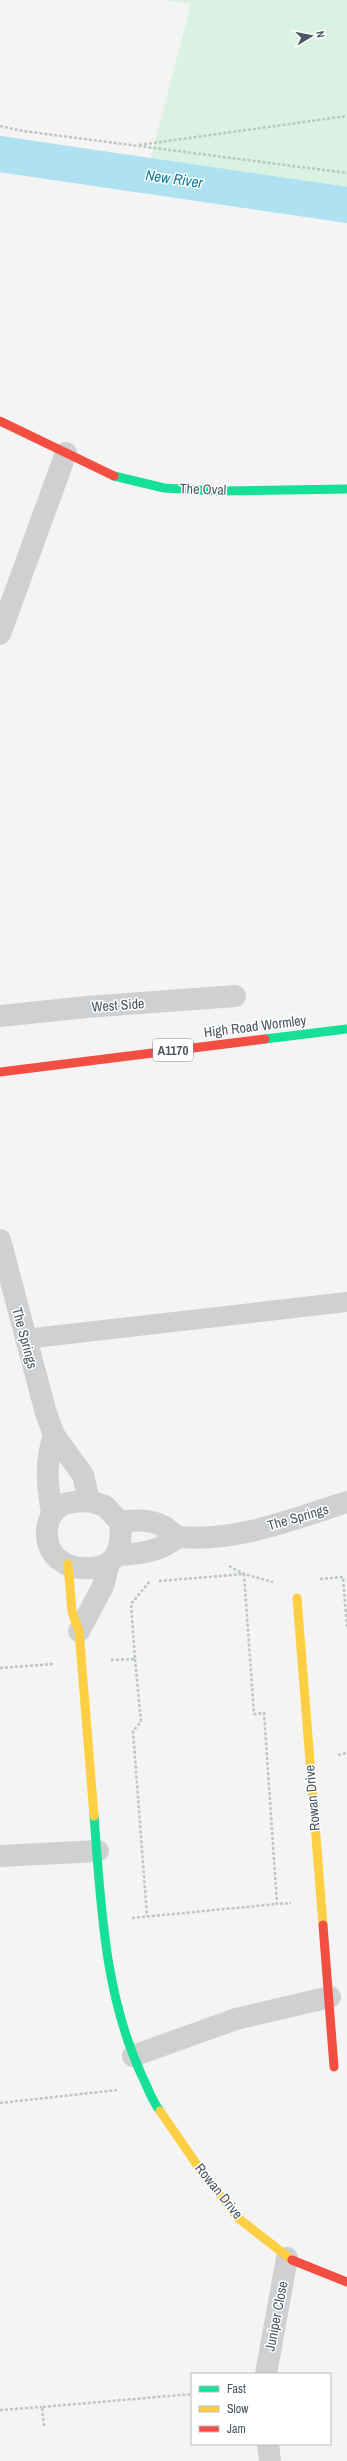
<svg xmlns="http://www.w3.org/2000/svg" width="347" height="2461" viewBox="0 0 347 2461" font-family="'Archivo Narrow',sans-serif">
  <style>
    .green { fill: #d9f2e3 }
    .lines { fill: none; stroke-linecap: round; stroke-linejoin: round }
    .canal { stroke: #aee2f0; stroke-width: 36 }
    .path { stroke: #bcc7c4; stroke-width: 2.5; stroke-dasharray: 3 2; stroke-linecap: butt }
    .lane { stroke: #ced0d2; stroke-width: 20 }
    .street { stroke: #ced0d2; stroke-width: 22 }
    .fast { stroke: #16e098; stroke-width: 9 }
    .slow { stroke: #ffcf43; stroke-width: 9 }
    .jam { stroke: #f24e42; stroke-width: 9 }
    .labels { text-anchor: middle; stroke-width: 3; stroke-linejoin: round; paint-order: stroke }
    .shield { fill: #fff; stroke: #808990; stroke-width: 1 }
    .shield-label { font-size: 13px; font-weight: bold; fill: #4a5661 }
    .street-label { font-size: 14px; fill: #4a5661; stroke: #fff }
    .water-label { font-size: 15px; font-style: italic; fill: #0c7c9b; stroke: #fff }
  </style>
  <rect width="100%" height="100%" fill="#f4f4f4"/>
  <path class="green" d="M166 0H347V194L271 184 149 164 191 4Z"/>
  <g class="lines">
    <path class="canal" d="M0 154 347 205"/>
    <g class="path">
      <path d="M0 126 23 131 347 173"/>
      <path d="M139 145 347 116"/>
      <path d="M229 1566 244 1574 273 1582"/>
      <path d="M320 1579 343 1577 347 1628"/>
      <path d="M159 1581 244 1574 254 1714 264 1713 277 1904 291 1903"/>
      <path d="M135 1659 141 1722 133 1731 147 1916"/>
      <path d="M111 1660 135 1659 131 1604 150 1581"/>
      <path d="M0 1668 53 1664"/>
      <path d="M338 1755 347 1753"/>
      <path d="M132 1918 277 1904"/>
      <path d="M0 2103 117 2090"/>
      <path d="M0 2410 42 2407"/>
      <path d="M44 2426 42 2407 192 2394"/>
    </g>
    <path class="lane" d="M25 1339 347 1302"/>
    <g class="street">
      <path d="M0 634 66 453"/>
      <path d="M0 1016 87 1007 235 996"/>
      <path d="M0 1240 46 1413 54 1435 83 1475 89 1501"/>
      <path d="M89 1501 105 1506 120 1522C123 1550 116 1570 84 1568 77 1568 67 1566 61 1561 42 1549 42 1516 62 1505 70 1501 80 1502 89 1501Z"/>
      <path d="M52 1513C47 1485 45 1462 54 1435"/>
      <path d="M120 1522C135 1520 151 1519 165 1527 169 1530 175 1536 180 1537 237 1542 294 1519 347 1502"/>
      <path d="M116 1555C140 1554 159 1552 178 1537"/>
      <path d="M79 1631 103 1586 109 1563"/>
      <path d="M0 1856 98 1851"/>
      <path d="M133 2056 236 2019 330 1997"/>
      <path d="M266 2374 287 2258"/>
      <path d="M268 2444 270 2461"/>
    </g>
    <g class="fast">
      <path d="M114 476 164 488 217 491 347 489"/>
      <path d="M265 1039 347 1029"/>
      <path d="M94 1816C101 1905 104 1994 142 2076 148 2088 152 2101 160 2111"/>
    </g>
    <g class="slow">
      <path d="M68 1564 72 1612 79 1631 94 1816"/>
      <path d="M297 1598 323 1925"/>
      <path d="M160 2111 202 2172 238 2218 292 2260"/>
    </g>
    <g class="jam">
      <path d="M0 421 114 476"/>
      <path d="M0 1072 265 1039"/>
      <path d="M323 1925 334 2067"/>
      <path d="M292 2260 347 2282"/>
    </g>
  </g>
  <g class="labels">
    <rect class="shield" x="153" y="1039" width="40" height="22" rx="3"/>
    <g class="shield-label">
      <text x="173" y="1055">A1170</text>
    </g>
    <g class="street-label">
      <text transform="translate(203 489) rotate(2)" y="5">The Oval</text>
      <text transform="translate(118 1005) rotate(-4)" y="5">West Side</text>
      <text transform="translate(255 1026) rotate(-7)" y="5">High Road Wormley</text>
      <text transform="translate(25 1338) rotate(75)" y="5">The Springs</text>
      <text transform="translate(298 1517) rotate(-16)" y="5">The Springs</text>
      <text transform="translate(312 1798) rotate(-95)" y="5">Rowan Drive</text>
      <text transform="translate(219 2191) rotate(51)" y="5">Rowan Drive</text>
      <text transform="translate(276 2316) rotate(-79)" y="5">Juniper Close</text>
    </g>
    <g class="water-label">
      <text transform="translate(174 179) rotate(8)" y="5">New River</text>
    </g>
  </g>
  <rect x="191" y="2373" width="140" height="72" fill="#ffffff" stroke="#b7bbc0"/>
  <rect x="199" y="2386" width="20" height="6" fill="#16e098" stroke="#b7bbc0"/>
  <text x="227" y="2393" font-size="12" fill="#4a5661">Fast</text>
  <rect x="199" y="2406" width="20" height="6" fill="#ffcf43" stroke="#b7bbc0"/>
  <text x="227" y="2413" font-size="12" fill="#4a5661">Slow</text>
  <rect x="199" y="2426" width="20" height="6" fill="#f24e42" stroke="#b7bbc0"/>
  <text x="227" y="2433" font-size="12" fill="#4a5661">Jam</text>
  <g transform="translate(311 36) rotate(80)" stroke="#ffffff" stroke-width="3" paint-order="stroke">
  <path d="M0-3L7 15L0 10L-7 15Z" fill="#4a5661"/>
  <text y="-6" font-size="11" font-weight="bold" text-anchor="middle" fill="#4a5661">N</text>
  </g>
</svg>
